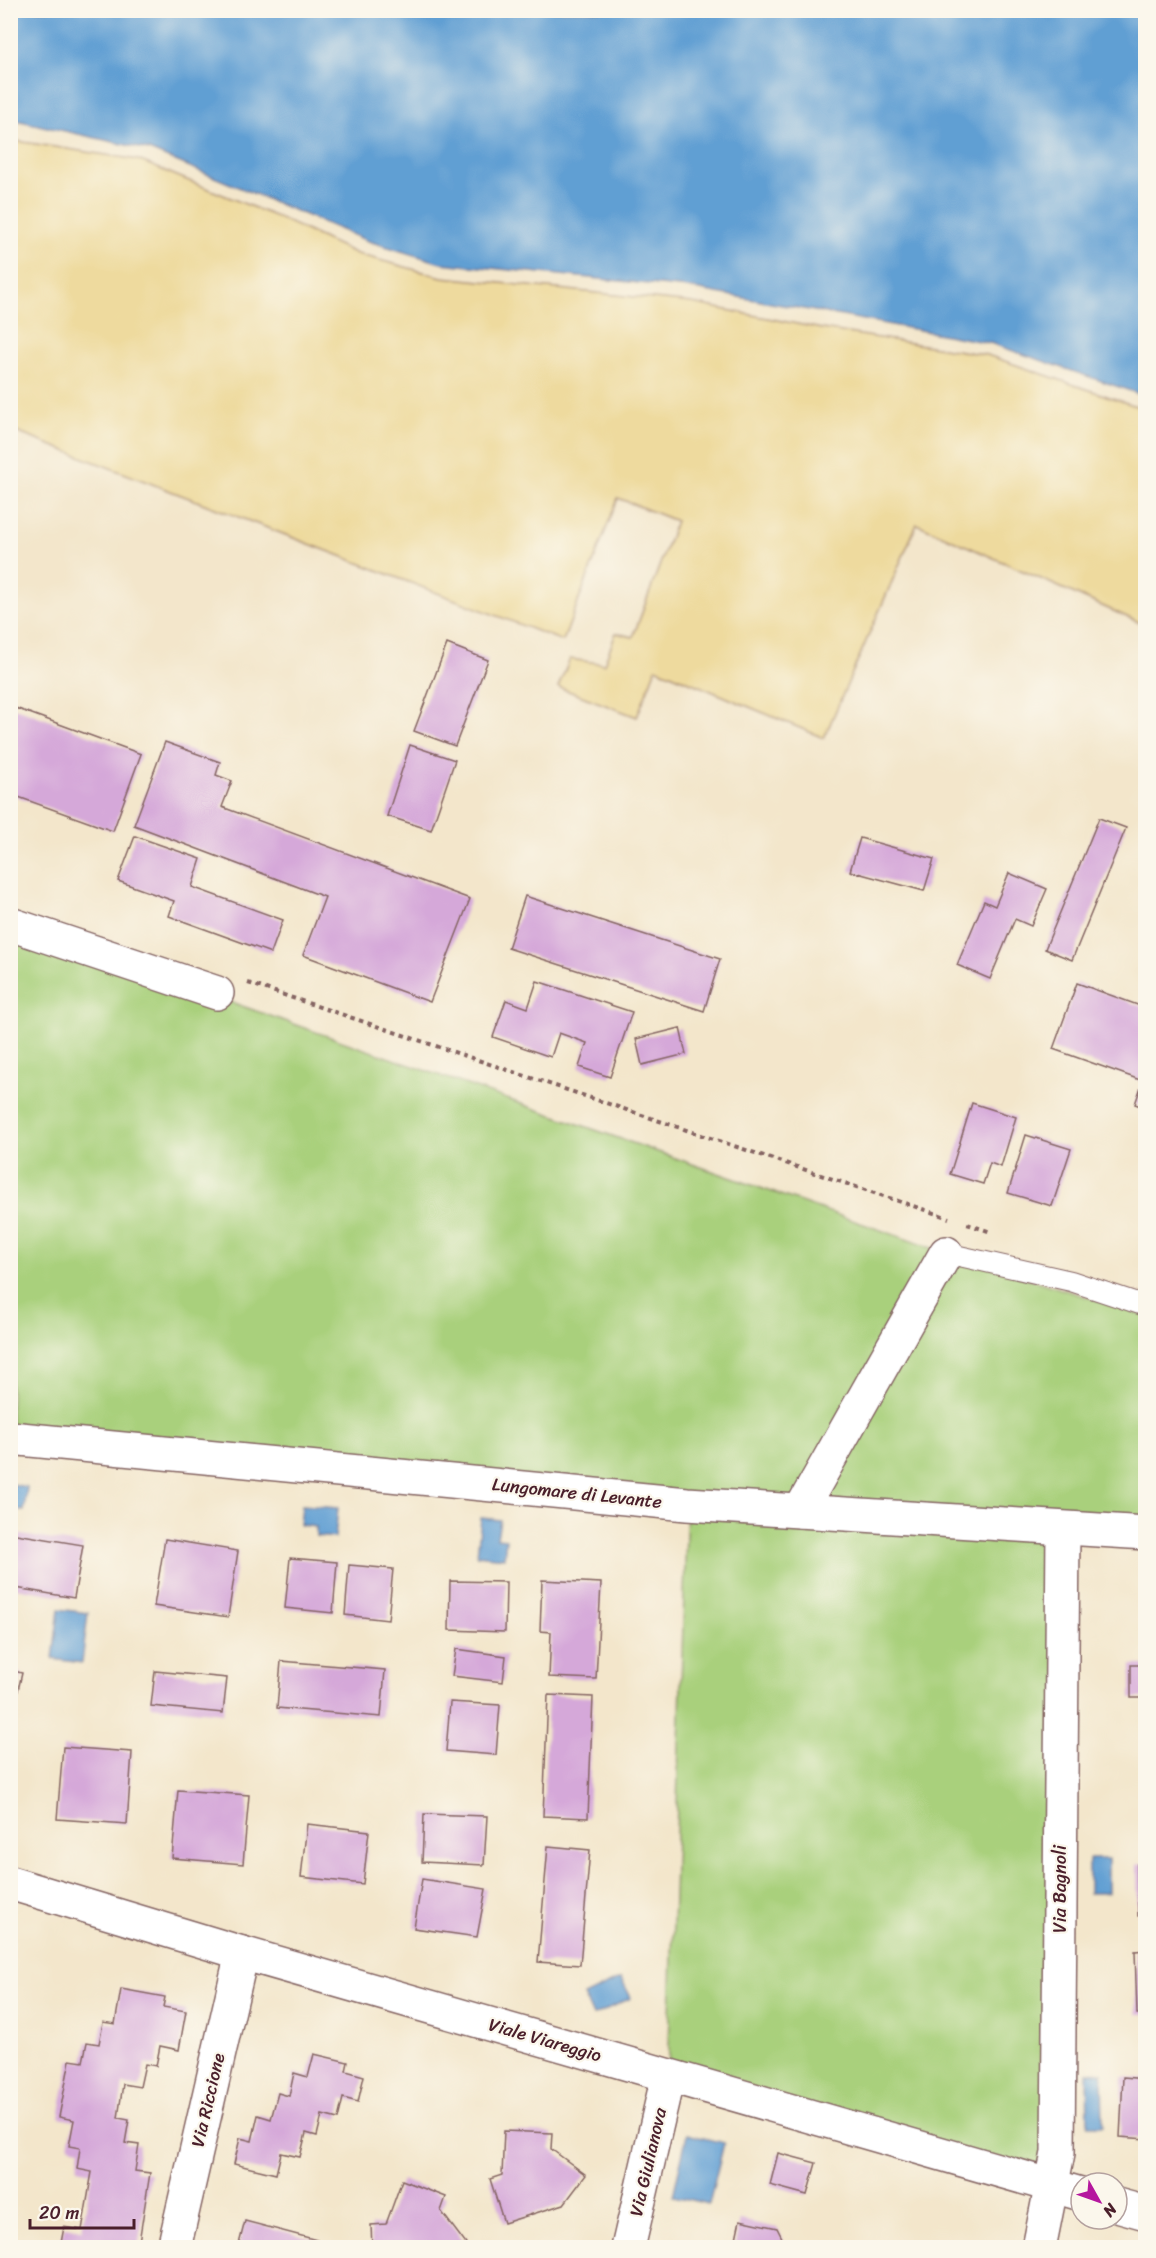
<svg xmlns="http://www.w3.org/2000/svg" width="1156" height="2258" viewBox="0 0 1156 2258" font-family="Sriracha,sans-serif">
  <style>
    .green { fill: #a9d07b; stroke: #7a7853; stroke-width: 1.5 }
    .sand { fill: #eeda9e; stroke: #9c7c64; stroke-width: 1.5 }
    .water { fill: #619fd3; stroke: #565f7f; stroke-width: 1.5 }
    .building { fill: #d5a8d9 }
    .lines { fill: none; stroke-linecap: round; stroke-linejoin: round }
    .lane-casing { stroke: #856563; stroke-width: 22 }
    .street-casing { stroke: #856563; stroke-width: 36 }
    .path { stroke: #856563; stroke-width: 4; stroke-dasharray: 4.5 4.5; stroke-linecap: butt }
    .lane { stroke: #fff; stroke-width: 20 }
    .street { stroke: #fff; stroke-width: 33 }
    .labels { text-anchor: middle; stroke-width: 4.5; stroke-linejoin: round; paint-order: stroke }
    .street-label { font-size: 18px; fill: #4a1f2b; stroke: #fbf7ec }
  </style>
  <rect width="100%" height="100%" fill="#fbf7ec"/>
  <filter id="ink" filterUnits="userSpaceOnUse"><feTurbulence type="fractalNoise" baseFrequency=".0167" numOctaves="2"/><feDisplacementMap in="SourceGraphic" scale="12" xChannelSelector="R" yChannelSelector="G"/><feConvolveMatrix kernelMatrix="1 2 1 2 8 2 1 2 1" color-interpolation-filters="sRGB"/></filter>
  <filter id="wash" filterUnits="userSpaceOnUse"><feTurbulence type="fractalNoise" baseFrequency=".008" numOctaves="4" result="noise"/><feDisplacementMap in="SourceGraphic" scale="24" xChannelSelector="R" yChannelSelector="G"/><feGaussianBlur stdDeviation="1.35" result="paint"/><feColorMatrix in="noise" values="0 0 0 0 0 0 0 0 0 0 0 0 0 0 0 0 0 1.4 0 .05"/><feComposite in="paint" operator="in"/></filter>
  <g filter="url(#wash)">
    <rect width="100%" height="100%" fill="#f3e6cb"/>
    <path class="green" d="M11 925 946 1253 1145 1315V1531L1063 1529 1053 2187 668 2076 687 1504 11 1438Z"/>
    <path class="sand" d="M10 140 138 160 277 217 357 254 442 277 692 303 822 329 987 355 1145 409V625L917 524 824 738 656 668 637 717 558 687 570 659 604 664 616 633 633 637 676 521 618 498 563 641 11 430Z"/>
    <g class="water">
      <path d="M11 10 1145 11V396L990 343 689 288 441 263 368 241 149 150 11 119Z"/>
      <path d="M11 1484 27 1487 24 1511 11 1509Z"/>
      <path d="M302 1505 338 1508 335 1538 316 1536V1527L300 1525Z"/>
      <path d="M481 1518 500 1520 497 1538 506 1539 504 1558 477 1555Z"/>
      <path d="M59 1609 88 1613 82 1663 53 1659Z"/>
      <rect x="1089" y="1859" width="19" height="34"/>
      <path d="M621 1978 631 1998 593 2016 584 1996Z"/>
      <path d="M1102 2072 1103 2126H1088L1087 2073Z"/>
      <path d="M687 2134 724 2143 709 2204 673 2196Z"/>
    </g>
    <g id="blocks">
      <g class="building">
        <path d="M447 644 488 660 455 746 414 731Z"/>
        <path d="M10 706 141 754 113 831 10 794Z"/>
        <path d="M165 742 220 762 216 775 232 781 222 807 470 899 430 1002 303 955 325 897 134 825Z"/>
        <path d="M410 745 455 760 431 830 387 816Z"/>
        <path d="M1099 818 1126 828 1072 960 1045 949Z"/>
        <path d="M135 836 201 859 192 887 283 920 271 953 169 916 174 901 118 881Z"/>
        <path d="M860 838 934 859 924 891 850 871Z"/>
        <path d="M1009 873 1047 889 1031 926 1015 919 990 979 957 965 984 901 995 906Z"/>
        <path d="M525 896 720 959 704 1011 508 948Z"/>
        <path d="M537 981 632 1012 610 1077 579 1067 587 1043 559 1033 551 1057 493 1037 506 1000 528 1008Z"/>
        <path d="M1077 983 1146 1008V1108L1135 1104 1143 1081 1053 1049Z"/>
        <path d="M680 1028 686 1054 642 1065 636 1039Z"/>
        <path d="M972 1103 1016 1117 1001 1167 990 1163 983 1184 950 1174Z"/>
        <path d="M1026 1135 1071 1149 1052 1206 1008 1193Z"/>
        <path d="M10 1533 83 1545 74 1598 10 1587Z"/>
        <path d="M165 1539 238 1551 228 1617 154 1606Z"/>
        <path d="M290 1558 337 1562 333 1613 285 1608Z"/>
        <path d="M349 1565 393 1569 388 1620 345 1615Z"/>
        <path d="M542 1580 601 1583 596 1679 549 1677 551 1632 540 1631Z"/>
        <path d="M450 1581 506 1582 505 1632 449 1630Z"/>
        <path d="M456 1649 506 1656 503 1682 452 1676Z"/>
        <path d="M281 1661 385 1670 381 1717 277 1708Z"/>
        <rect x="1131" y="1665" width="15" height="33"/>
        <path d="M10 1670 22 1673 11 1721H10Z"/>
        <path d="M155 1671 227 1678 223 1713 151 1706Z"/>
        <path d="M548 1695 593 1697 588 1818 543 1816Z"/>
        <path d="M450 1702 500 1705 496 1755 446 1751Z"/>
        <path d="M63 1747 132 1752 127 1824 57 1819Z"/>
        <path d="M178 1790 249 1795 243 1864 172 1858Z"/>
        <path d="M424 1814 487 1816 484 1865 422 1862Z"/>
        <path d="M307 1824 369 1831 363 1884 301 1877Z"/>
        <path d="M548 1846 590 1850 580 1965 538 1962Z"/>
        <path d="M1137 1864H1146V1916H1138Z"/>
        <path d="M422 1879 486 1889 477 1937 414 1928Z"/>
        <path d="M1146 1950V2014H1137L1135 1951Z"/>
        <path d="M121 1989 165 1997 163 2007 186 2011 179 2050 160 2046 156 2066 145 2064 140 2087 123 2084 118 2118 129 2120 125 2143 139 2145 135 2171 150 2173 138 2248H45L46 2240 61 2243 64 2227 82 2230 92 2172 77 2169 80 2148 69 2146 74 2120 59 2117 70 2060 83 2062 87 2042 99 2044 103 2022 115 2024Z"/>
        <path d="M314 2054 348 2062 346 2071 364 2076 358 2102 343 2098 338 2119 322 2115 317 2136 306 2133 300 2157 281 2153 276 2174 234 2164 240 2138 252 2141 258 2115 271 2119 278 2093 289 2096 294 2073 308 2077Z"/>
        <path d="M1123 2077 1146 2079V2139L1120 2137Z"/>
        <path d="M504 2131 552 2133 551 2149 586 2175 564 2204 504 2223 490 2179 502 2175Z"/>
        <path d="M778 2153 816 2163 807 2195 770 2185Z"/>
        <path d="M402 2180 446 2197 441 2211 466 2244 461 2248H372L371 2225 386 2224Z"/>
        <path d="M740 2220 777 2228 787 2248H734Z"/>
        <path d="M245 2221 317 2240 315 2248H238Z"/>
      </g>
    </g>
  </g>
  <g filter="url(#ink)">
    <use href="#blocks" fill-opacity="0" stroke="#856563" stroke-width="1.5"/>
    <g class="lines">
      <defs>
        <path id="lane" d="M946 1253 1071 1281 1146 1306"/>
        <g id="street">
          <path d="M10 924 217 993"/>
          <path d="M10 1438 687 1504 1146 1533"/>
          <path d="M800 1511 946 1253"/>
          <path d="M10 1883 242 1953 1081 2194"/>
          <path d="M1117 2205 1146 2213"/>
          <path d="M174 2248 242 1953"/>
          <path d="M628 2248 668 2076"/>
          <path d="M1039 2248 1058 2153 1063 1529"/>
        </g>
      </defs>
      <use href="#lane" class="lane-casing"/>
      <use href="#street" class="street-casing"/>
      <g class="path">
        <path d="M248 983 949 1218"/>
        <path d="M967 1224 991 1232"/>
      </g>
      <use href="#lane" class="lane"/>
      <use href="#street" class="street"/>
    </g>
  </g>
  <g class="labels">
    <g class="street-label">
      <text transform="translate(577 1493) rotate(6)" y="6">Lungomare di Levante</text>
      <text transform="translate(1060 1889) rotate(-90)" y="6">Via Bagnoli</text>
      <text transform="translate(545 2040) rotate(16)" y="6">Viale Viareggio</text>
      <text transform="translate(208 2100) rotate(-77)" y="6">Via Riccione</text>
      <text transform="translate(648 2162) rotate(-77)" y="6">Via Giulianova</text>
    </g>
  </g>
  <rect width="1156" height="2258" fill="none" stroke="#fbf7ec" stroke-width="36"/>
  <g transform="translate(1099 2201) rotate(130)"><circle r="28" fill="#fbf7ec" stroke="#b4a19f" stroke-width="1.5"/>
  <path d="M0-4.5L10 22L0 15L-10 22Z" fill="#b5179e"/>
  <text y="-9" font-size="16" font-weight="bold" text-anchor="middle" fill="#4a1f2b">N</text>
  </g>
  <path d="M30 2219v9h104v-9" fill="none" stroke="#4a1f2b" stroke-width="3"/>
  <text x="39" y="2219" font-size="18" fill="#4a1f2b" stroke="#fbf7ec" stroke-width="4.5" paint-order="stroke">20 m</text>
</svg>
